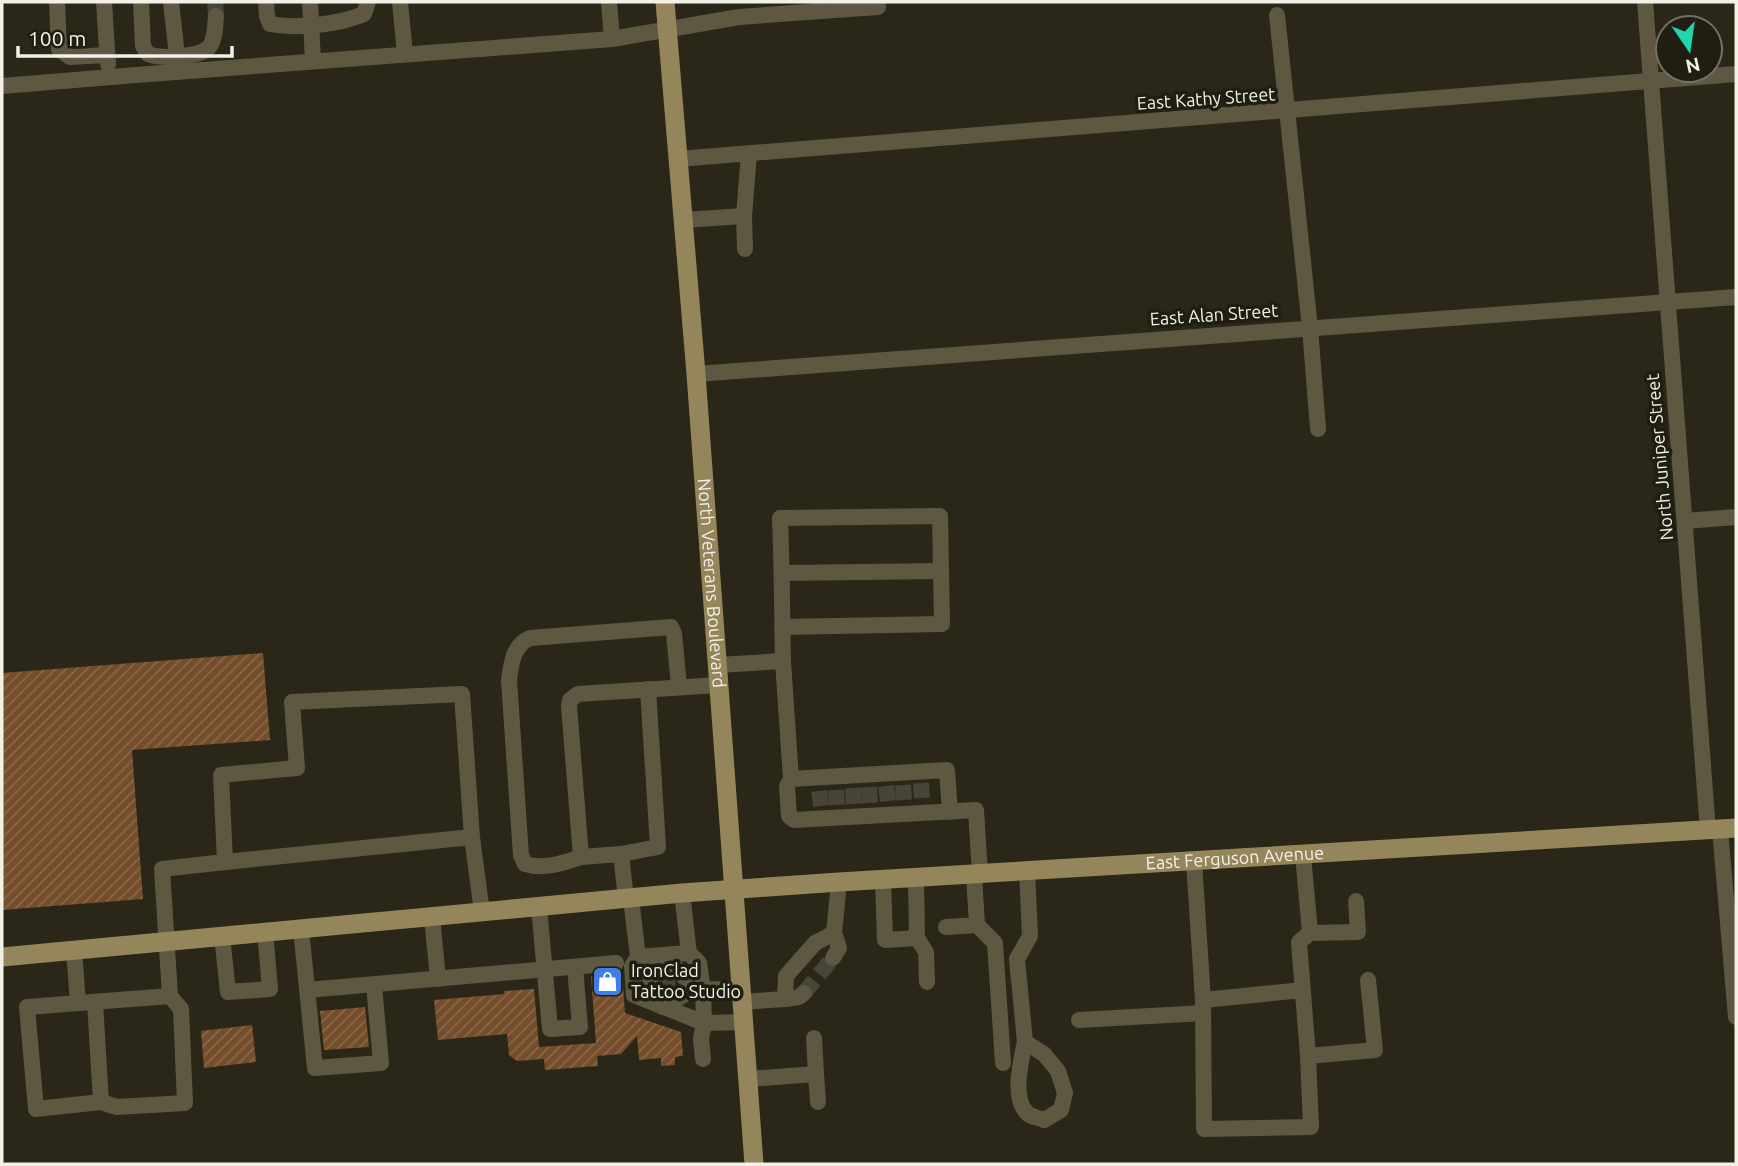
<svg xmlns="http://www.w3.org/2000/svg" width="1738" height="1166" viewBox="0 0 1738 1166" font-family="Ubuntu,sans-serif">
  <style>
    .building { fill: url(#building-hatch) }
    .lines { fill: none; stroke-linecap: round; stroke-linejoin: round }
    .minor-tunnel { stroke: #484538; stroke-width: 16; stroke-dasharray: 16 8; stroke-linecap: butt }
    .minor { stroke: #5e5742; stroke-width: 16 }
    .major { stroke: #95855b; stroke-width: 19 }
    .labels { text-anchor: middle; stroke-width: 7; stroke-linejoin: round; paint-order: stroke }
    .street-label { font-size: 18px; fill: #f2f1e7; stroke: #201e10 }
    .poi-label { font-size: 18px; fill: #f2f1e7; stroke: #201e10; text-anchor: start }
  </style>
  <defs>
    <pattern id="building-hatch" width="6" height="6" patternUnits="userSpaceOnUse" patternTransform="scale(1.75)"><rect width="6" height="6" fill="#764d2b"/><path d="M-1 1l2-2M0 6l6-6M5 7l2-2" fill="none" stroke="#8a674a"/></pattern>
  </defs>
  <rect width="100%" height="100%" fill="#2a2719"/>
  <g class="building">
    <path d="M263 653 270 740 132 750 143 899 2 910V673Z"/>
    <path d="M615 974H622L625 1013 681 1032 683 1056 675 1057V1065L661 1066V1058L639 1060 637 1036 621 1054 597 1056 598 1066 545 1070 544 1059 517 1061 509 1055 507 1034 438 1040 434 1000 504 994V991L534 989 539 1047 596 1043 591 976Z"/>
    <path d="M365 1007 369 1047 324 1050 320 1011Z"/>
    <path d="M252 1025 256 1062 204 1068 201 1031Z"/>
  </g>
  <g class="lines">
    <g class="minor-tunnel">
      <path d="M215 2 216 16"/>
      <path d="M921 783 922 798"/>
      <path d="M903 785 904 800"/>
      <path d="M886 786 888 801"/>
      <path d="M869 787 870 803"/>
      <path d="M853 788 854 804"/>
      <path d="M836 790 837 805"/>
      <path d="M819 791 821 806"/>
      <path d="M667 987 668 974"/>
      <path d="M804 993 833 958"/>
    </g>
    <g class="minor">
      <path d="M57 2 59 49 70 57 107 55"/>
      <path d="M104 2 108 64"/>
      <path d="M141 2 143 46 148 54C159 58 170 57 182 56 213 53 214 46 216 16"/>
      <path d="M171 2 177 56"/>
      <path d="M266 2 267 16 270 24C297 29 337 25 364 14L368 2"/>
      <path d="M310 2 313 61"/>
      <path d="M400 2 405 54"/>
      <path d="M609 2 612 39"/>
      <path d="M820 2 821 11 878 7 877 2"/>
      <path d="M1645 2 1708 831"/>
      <path d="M1277 15 1310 328 1318 429"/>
      <path d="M2 86 136 75 612 39 739 17 821 11"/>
      <path d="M678 159 1736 74"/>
      <path d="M683 220 744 216"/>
      <path d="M745 249 744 216 749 154"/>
      <path d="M696 374 1736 297"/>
      <path d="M1685 521 1736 517"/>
      <path d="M782 573 941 571"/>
      <path d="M782 627 942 624 940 516 780 518C782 566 782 613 783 661"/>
      <path d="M717 665 783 661 791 779 787 786 789 816 794 820 976 810 980 874"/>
      <path d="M791 779 947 770 950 812"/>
      <path d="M1720 829 1736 1017"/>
      <path d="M621 854 658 847 648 689"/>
      <path d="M581 857C564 863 542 870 525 864L521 855 509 681C511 664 513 645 530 638L671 627 674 633 679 687"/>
      <path d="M1194 861 1203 1000"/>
      <path d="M225 862 472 837"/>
      <path d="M916 878 917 938 926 952 927 982"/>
      <path d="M883 880 885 940 917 938"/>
      <path d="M631 898 638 957 689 953 682 893"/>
      <path d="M626 899 621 854 581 857 569 706 570 700 578 694 718 685"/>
      <path d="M539 907 550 1029 580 1027 575 967"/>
      <path d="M432 917 438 979"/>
      <path d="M977 925 995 943 1003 1063"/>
      <path d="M946 927 977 925 974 875"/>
      <path d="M301 929 315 1068 381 1063 374 985"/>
      <path d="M1310 933 1358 932 1356 901"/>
      <path d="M222 936 228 992 270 989 265 932"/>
      <path d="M74 950 78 1003"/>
      <path d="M689 953 699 963 703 990"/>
      <path d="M665 955 686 979"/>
      <path d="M638 957 632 966 634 995 704 1023 701 1039 703 1059"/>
      <path d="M833 958 839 948 834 933"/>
      <path d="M650 982 663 1007"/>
      <path d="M741 988 703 990 704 1023 744 1022"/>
      <path d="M307 990 616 963"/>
      <path d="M1303 990 1203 1000 1204 1129 1311 1127 1308 1056 1299 942 1310 933 1303 855"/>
      <path d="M170 996 27 1007 36 1109 101 1102 117 1107 185 1103 181 1009 170 996 162 869 225 862 221 775 297 768 292 702 462 694 472 837 482 912"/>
      <path d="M785 999 799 997 804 993"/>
      <path d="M95 1002 101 1102"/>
      <path d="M742 1002 785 999 786 976 815 943 834 933 839 882"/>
      <path d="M663 1007 685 994"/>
      <path d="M1079 1020 1203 1013"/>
      <path d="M814 1038 816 1074"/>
      <path d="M1025 1042C1021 1061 1011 1099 1028 1114 1032 1117 1040 1118 1044 1120L1061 1110 1065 1093 1058 1071 1044 1054 1025 1042 1017 959 1030 936 1027 871"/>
      <path d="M1308 1056 1375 1050 1368 980"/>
      <path d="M748 1079 816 1074 818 1102"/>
    </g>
    <g class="major">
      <path id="s1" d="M665 2 696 374 754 1164"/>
      <path id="s2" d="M2 957 682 893 839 882 1736 828"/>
    </g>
  </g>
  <defs>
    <symbol id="shop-square" viewBox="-11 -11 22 22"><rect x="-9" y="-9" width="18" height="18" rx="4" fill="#3f7fe0" stroke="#201e10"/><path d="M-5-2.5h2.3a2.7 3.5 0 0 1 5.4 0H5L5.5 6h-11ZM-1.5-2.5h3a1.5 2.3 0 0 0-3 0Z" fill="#fff"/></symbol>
  </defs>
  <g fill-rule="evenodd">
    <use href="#shop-square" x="590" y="964" width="35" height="35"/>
  </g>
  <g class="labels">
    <g class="street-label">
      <text transform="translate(1206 99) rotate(-4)" y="6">East Kathy Street</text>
      <text transform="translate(1214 315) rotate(-4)" y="6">East Alan Street</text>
      <text transform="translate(1660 457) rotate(-95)" y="6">North Juniper Street</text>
      <text dy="6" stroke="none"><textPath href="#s1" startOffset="583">North Veterans Boulevard</textPath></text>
      <text dy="6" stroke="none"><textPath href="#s2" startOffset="1237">East Ferguson Avenue</textPath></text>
    </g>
    <g class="poi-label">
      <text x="631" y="977">IronClad<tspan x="631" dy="21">Tattoo Studio</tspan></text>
    </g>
  </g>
  <rect width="1738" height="1166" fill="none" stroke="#f2f1e7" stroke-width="7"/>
  <g transform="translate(1689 49) rotate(167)"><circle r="33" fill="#201e10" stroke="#747266" stroke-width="2"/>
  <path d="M0-5L12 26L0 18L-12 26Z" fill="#20d5b0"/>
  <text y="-10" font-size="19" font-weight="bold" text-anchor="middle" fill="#f2f1e7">N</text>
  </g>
  <path d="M18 46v10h214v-10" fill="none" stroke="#f2f1e7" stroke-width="3.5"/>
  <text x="28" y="46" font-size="21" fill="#f2f1e7" stroke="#201e10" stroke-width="5" paint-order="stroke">100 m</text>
</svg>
